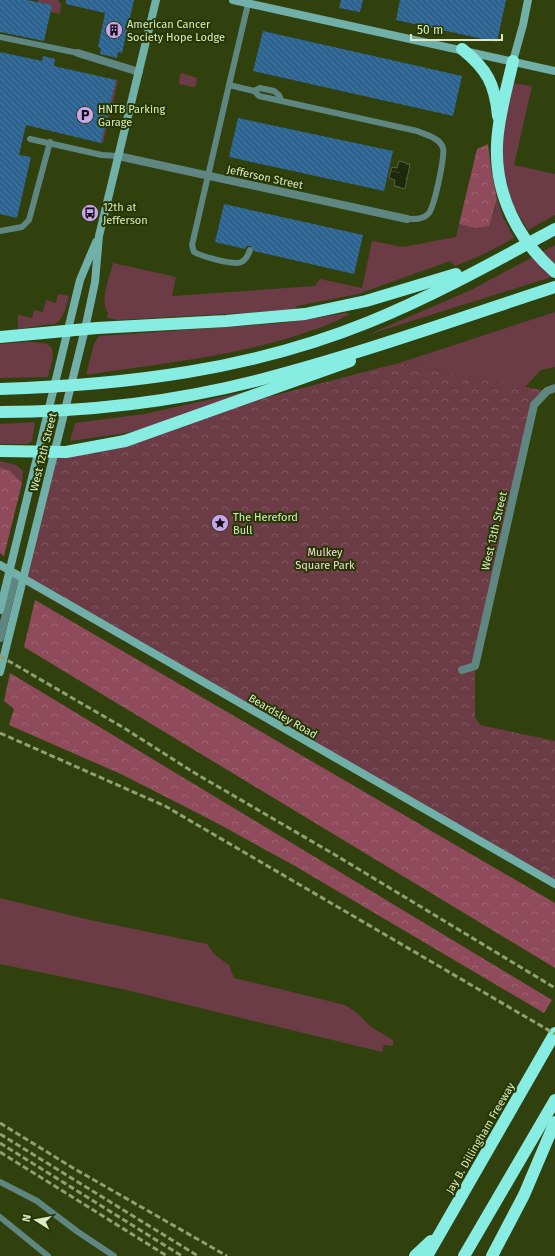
<svg xmlns="http://www.w3.org/2000/svg" width="555" height="1256" viewBox="0 0 555 1256" font-family="'Fira Sans',sans-serif">
  <style>
    .grass { fill: #6b3c46 }
    .forest { fill: url(#forest-crowns) }
    .park { fill: url(#park-crowns) }
    .water { fill: url(#water-ripples); stroke: #566342 }
    .building { fill: url(#building-back-hatch) }
    .lines { fill: none; stroke-linecap: round; stroke-linejoin: round }
    .lane { stroke: #5f8681; stroke-width: 6 }
    .street { stroke: #5f8681; stroke-width: 8 }
    .secondary { stroke: #70b0a8; stroke-width: 8 }
    .highway { stroke: #87ede2; stroke-width: 12 }
    .rail { stroke: #8fa075; stroke-width: 3; stroke-dasharray: 6 3; stroke-linecap: butt }
    .labels { text-anchor: middle; stroke-width: 4; stroke-linejoin: round; paint-order: stroke }
    .poi-label { font-size: 11px; fill: #dbebc8; stroke: #263701; text-anchor: start }
    .street-label { font-size: 11px; fill: #dbebc8; stroke: #263701 }
    .park-label { font-size: 11px; fill: #f1dbde; stroke: #263701 }
  </style>
  <defs>
    <pattern id="forest-crowns" width="20" height="18" patternUnits="userSpaceOnUse"><rect width="20" height="18" fill="#8f4b5b"/><path d="M2 6a3 3 0 1 1 6 0M12 15a3 3 0 1 1 6 0" fill="none" stroke="#9e6571"/></pattern>
    <pattern id="park-crowns" width="20" height="18" patternUnits="userSpaceOnUse"><rect width="20" height="18" fill="#6b3c46"/><path d="M2 6a3 3 0 1 1 6 0M12 15a3 3 0 1 1 6 0" fill="none" stroke="#80585f"/></pattern>
    <pattern id="water-ripples" width="26" height="14" patternUnits="userSpaceOnUse"><rect width="26" height="14" fill="#1d2908"/><path d="M2 4q2-2 4 0t4 0M15 11q2-2 4 0t4 0" fill="none" stroke="#3d482a"/></pattern>
    <pattern id="building-back-hatch" width="6" height="6" patternUnits="userSpaceOnUse"><rect width="6" height="6" fill="#2c6390"/><path d="M-1 5l2 2M0 0l6 6M5-1l2 2" fill="none" stroke="#4a7a9e"/></pattern>
  </defs>
  <rect width="100%" height="100%" fill="#30410d"/>
  <g class="grass">
    <path d="M38 0H59L58 2 61 3 60 14 51 12V9L39 6Z"/>
    <path d="M182 73 197 78 196 86 193 87 179 84 180 75Z"/>
    <path d="M116 80 118 81 103 143H101Z"/>
    <path d="M513 83 532 86 514 165 555 174V215L528 230 509 200 501 161 503 130Z"/>
    <path d="M497 199 503 217 514 238 484 254 455 266 450 261 358 294 297 306 295 310 118 320 107 318 108 313C99 301 110 277 113 263L176 277 172 296 315 286 320 279 362 288 372 241 403 247 456 237 459 224 474 228 494 213Z"/>
    <path d="M555 245V276L367 335 471 290Z"/>
    <path d="M58 294 69 296C66 307 64 320 53 325L51 324 18 329V315L32 318 34 310 43 312 46 300 56 303Z"/>
    <path d="M555 312V367L541 370 525 387 399 363Z"/>
    <path d="M345 313 350 314C338 320 326 326 313 330 241 356 162 363 86 375L94 344 99 336 283 323Z"/>
    <path d="M24 342C58 342 56 347 48 377L0 378V344Z"/>
    <path d="M249 391 157 425 126 433 70 441 75 423 144 414Z"/>
    <path d="M35 422 32 441 27 444H0V424Z"/>
    <path d="M0 461 16 465 23 471 22 483 9 470 0 468Z"/>
    <path d="M0 898 90 920 207 944 215 955 229 965 234 978 345 1005 356 1012 371 1027 393 1040V1046L384 1045 382 1052 122 989 0 964Z"/>
  </g>
  <g class="forest">
    <path d="M488 144 491 169 497 199 489 226 474 228 459 224 477 149Z"/>
    <path d="M0 468 9 470 22 483 4 556 0 553Z"/>
    <path d="M35 600 555 903V968L24 647Z"/>
    <path d="M10 673 552 1000 544 1013 295 866 215 822 123 775 9 725 14 709 4 701Z"/>
  </g>
  <path class="park" d="M399 363 547 391 534 405 475 666V717L480 725 555 741V885L22 583 54 453Z"/>
  <path class="water" d="M399 161 410 164 405 189 394 186 395 180 389 178 392 167 397 168Z"/>
  <g class="building">
    <path d="M0 0H27L52 5 44 41 0 32Z"/>
    <path d="M66 0H134L122 53 118 52 117 58 100 54 101 48 98 47 105 13 66 4Z"/>
    <path d="M341 0H363L360 12 339 8Z"/>
    <path d="M400 0H506L497 42 396 20Z"/>
    <path d="M263 31 462 76 453 116 253 71Z"/>
    <path d="M0 52 42 61 43 56 55 59 54 66 116 80 101 143 26 125 19 155 31 157 17 218 0 214Z"/>
    <path d="M238 118 393 151 384 191 229 157Z"/>
    <path d="M224 204 363 235 354 274 254 251 251 246H247L245 249 215 242Z"/>
  </g>
  <g class="lines">
    <g class="lane">
      <path d="M0 37 78 53"/>
      <path d="M229 85 248 4"/>
      <path d="M254 91 259 96 417 131C426 135 440 138 443 148 445 157 434 209 428 214 422 220 415 219 407 219"/>
      <path d="M30 139 102 155 118 156"/>
      <path d="M0 231 22 227 29 220 50 142"/>
      <path d="M250 250C248 256 244 263 237 263 227 263 203 257 194 252L192 245 229 85 254 91 260 88 274 91 279 95 281 100"/>
      <path d="M0 1182 37 1201 78 1232 114 1256"/>
      <path d="M0 1217 48 1256"/>
    </g>
    <g class="street">
      <path d="M78 53 139 72"/>
      <path d="M118 156 407 219"/>
      <path d="M0 638 16 574"/>
      <path d="M462 670 475 666 534 405 547 391 555 388"/>
    </g>
    <g class="secondary">
      <path d="M233 0 555 71"/>
      <path d="M513 61 523 25 528 0"/>
      <path d="M0 565 555 884"/>
      <path d="M0 610 80 280 96 242"/>
      <path d="M0 672 85 329 95 282 99 236 156 0"/>
    </g>
    <g class="highway">
      <path d="M462 49C487 69 495 84 498 116"/>
      <path d="M513 61C507 88 498 117 497 145 495 195 518 240 555 272"/>
      <path d="M0 337 97 328 226 321 305 314 366 301 456 274"/>
      <path d="M0 389C126 385 251 370 369 322 433 296 494 262 555 229"/>
      <path d="M0 412C93 412 188 400 278 375 371 350 463 317 555 287"/>
      <path d="M0 451 66 452 125 441 350 361"/>
      <path d="M415 1256 431 1241"/>
      <path d="M427 1256 555 1033"/>
      <path d="M464 1256 555 1100"/>
      <path d="M492 1256 524 1195 555 1122"/>
    </g>
    <g class="rail">
      <path d="M0 656 124 728 193 772 337 856 555 988"/>
      <path d="M0 733 165 806 555 1034"/>
      <path d="M0 1123 73 1168 227 1256"/>
      <path d="M0 1134 198 1256"/>
      <path d="M0 1143 182 1256"/>
      <path d="M0 1152 167 1256"/>
    </g>
  </g>
  <defs>
    <symbol id="building-disc" viewBox="-11 -11 22 22"><circle r="9.5" fill="#c9a5ee" stroke="#263701"/><path d="M-4-6H4V6H1V3H-1V6H-4ZM-2.5-4.3h1.7v1.8h-1.7ZM.8-4.3h1.7v1.8H.8ZM-2.5-1h1.7V.8h-1.7ZM.8-1h1.7V.8H.8Z" fill="#111"/></symbol>
    <symbol id="parking-disc" viewBox="-11 -11 22 22"><circle r="9.5" fill="#c9a5ee" stroke="#263701"/><path d="M-3.5-5.5H1a3.5 3.5 0 0 1 0 7H-1V5.5H-3.5ZM-1-3.4V-.6H.8a1.4 1.4 0 0 0 0-2.8Z" fill="#111"/></symbol>
    <symbol id="bus-disc" viewBox="-11 -11 22 22"><circle r="9.5" fill="#c9a5ee" stroke="#263701"/><path d="M-5-6H5V4H4V6H2V4H-2V6H-4V4H-5ZM-3.5-4V0h7V-4ZM-3.5 1.2v1.5H-2V1.2ZM2 1.2v1.5H3.5V1.2Z" fill="#111"/></symbol>
    <symbol id="sight-disc" viewBox="-11 -11 22 22"><circle r="9.5" fill="#c9a5ee" stroke="#263701"/><path d="M0-6L1.8-2.2L6-1.7L2.9 1.2L3.7 5.4L0 3.3L-3.7 5.4L-2.9 1.2L-6-1.7L-1.8-2.2Z" fill="#111"/></symbol>
  </defs>
  <g fill-rule="evenodd">
    <use href="#building-disc" x="104" y="20" width="20" height="20"/>
    <use href="#parking-disc" x="75" y="105" width="20" height="20"/>
    <use href="#bus-disc" x="80" y="203" width="20" height="20"/>
    <use href="#sight-disc" x="210" y="513" width="20" height="20"/>
  </g>
  <g class="labels">
    <g class="poi-label">
      <text x="127" y="28">American Cancer<tspan x="127" dy="13">Society Hope Lodge</tspan></text>
      <text x="98" y="113">HNTB Parking<tspan x="98" dy="13">Garage</tspan></text>
      <text x="103" y="211">12th at<tspan x="103" dy="13">Jefferson</tspan></text>
      <text x="233" y="521">The Hereford<tspan x="233" dy="13">Bull</tspan></text>
    </g>
    <g class="street-label">
      <text transform="translate(265 177) rotate(12)" y="4">Jefferson Street</text>
      <text transform="translate(43 452) rotate(-76)" y="4">West 12th Street</text>
      <text transform="translate(494 531) rotate(-77)" y="4">West 13th Street</text>
      <text transform="translate(283 716) rotate(30)" y="4">Beardsley Road</text>
      <text transform="translate(480 1138) rotate(-60)" y="4">Jay B. Dillingham Freeway</text>
    </g>
    <g class="park-label">
      <text x="325" y="556">Mulkey<tspan x="325" dy="13">Square Park</tspan></text>
    </g>
  </g>
  <g transform="translate(36 1220) rotate(281)" stroke="#263701" stroke-width="3" paint-order="stroke">
  <path d="M0-3L7 15L0 10L-7 15Z" fill="#dbebc8"/>
  <text y="-6" font-size="11" font-weight="bold" text-anchor="middle" fill="#dbebc8">N</text>
  </g>
  <path d="M411 34v6h91v-6" fill="none" stroke="#dbebc8" stroke-width="2"/>
  <text x="417" y="34" font-size="12" fill="#dbebc8" stroke="#263701" stroke-width="3" paint-order="stroke">50 m</text>
</svg>
